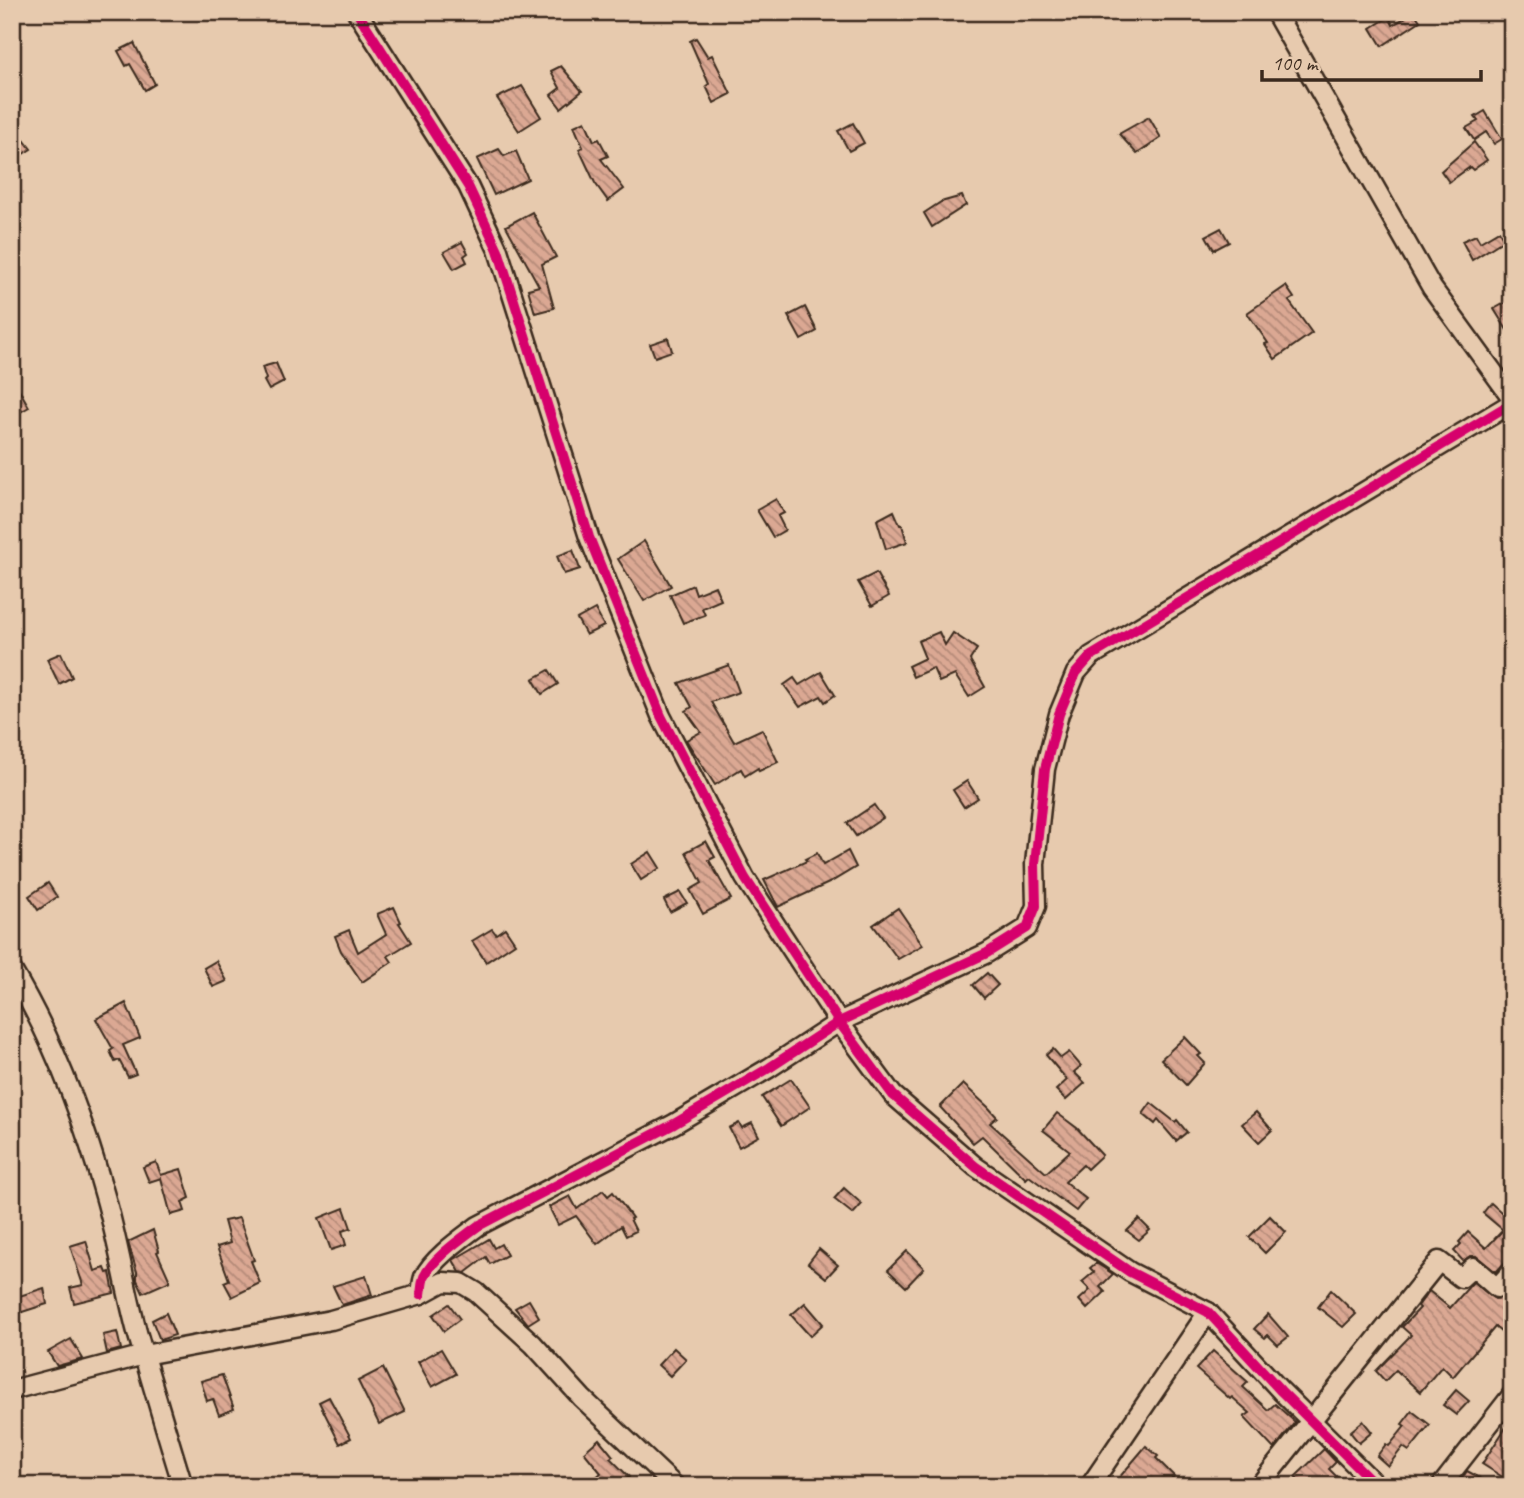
<svg xmlns="http://www.w3.org/2000/svg" width="1524" height="1498" viewBox="0 0 1524 1498" font-family="Caveat,sans-serif">
  <style>
    .building { fill: url(#building-back-hatch); stroke: #3b2a1e; stroke-width: 2 }
    .lines { fill: none; stroke-linecap: round; stroke-linejoin: round }
    .minor-casing { stroke: #3b2a1e; stroke-width: 23 }
    .minor { stroke: #e7caae; stroke-width: 18 }
    .cycleway-casing { stroke: #e7caae; stroke-width: 15 }
    .cycleway { stroke: #d6006c; stroke-width: 10 }
  </style>
  <defs>
    <pattern id="building-back-hatch" width="6" height="6" patternUnits="userSpaceOnUse" patternTransform="scale(1.75)"><rect width="6" height="6" fill="#dba893"/><path d="M-1 5l2 2M0 0l6 6M5-1l2 2" fill="none" stroke="#b38977"/></pattern>
  </defs>
  <rect width="100%" height="100%" fill="#e7caae"/>
  <filter id="ink" filterUnits="userSpaceOnUse"><feTurbulence type="fractalNoise" baseFrequency=".0143" numOctaves="2"/><feDisplacementMap in="SourceGraphic" scale="14" xChannelSelector="R" yChannelSelector="G"/><feConvolveMatrix kernelMatrix="1 2 1 2 8 2 1 2 1" color-interpolation-filters="sRGB"/></filter>
  <g filter="url(#ink)">
    <g class="building">
      <path d="M1414 12 1420 21 1382 46 1371 28 1389 17 1393 25Z"/>
      <path d="M696 38 708 57 712 55 731 94 714 103 706 86 709 84 690 41Z"/>
      <path d="M134 43 155 84 145 90 130 64 126 66 118 51Z"/>
      <path d="M561 66 582 91 561 108 551 95 560 88 551 71Z"/>
      <path d="M522 86 541 117 519 131 497 98Z"/>
      <path d="M1485 111 1502 139 1494 144 1486 132 1474 140 1466 128 1478 121 1475 117Z"/>
      <path d="M1149 117 1161 138 1137 154 1119 134Z"/>
      <path d="M585 121 594 141 599 139 608 156 601 159 624 189 608 201 595 183 579 149 583 147 574 126Z"/>
      <path d="M853 123 864 143 849 151 838 131Z"/>
      <path d="M12 131 20 143 24 140 31 149 12 161Z"/>
      <path d="M1474 142 1487 160 1473 170 1470 167 1449 182 1441 171Z"/>
      <path d="M499 149 504 156 516 151 528 179 494 195 477 159Z"/>
      <path d="M962 196 966 205 932 227 924 213 941 202Z"/>
      <path d="M532 212 556 257 542 264 554 308 535 313 528 289 539 286 506 226Z"/>
      <path d="M1221 228 1229 242 1214 250 1206 236Z"/>
      <path d="M1499 231 1504 240 1472 260 1462 241 1476 235 1480 242Z"/>
      <path d="M462 242 468 253 464 256 467 262 454 269 444 252Z"/>
      <path d="M1286 286 1294 298 1289 301 1312 333 1275 359 1265 344 1268 343 1247 313Z"/>
      <path d="M1512 299V338L1494 309Z"/>
      <path d="M805 307 817 331 801 340 788 316Z"/>
      <path d="M668 338 672 351 655 357 650 344Z"/>
      <path d="M276 363 284 382 269 390 264 381 266 379 262 367Z"/>
      <path d="M12 377 29 407 17 414 12 406Z"/>
      <path d="M776 499 784 513 778 516 785 530 773 537 757 510Z"/>
      <path d="M894 511 900 525H902L907 542 886 549 877 520Z"/>
      <path d="M644 541 671 586 644 601 618 559Z"/>
      <path d="M573 550 580 569 564 574 557 556Z"/>
      <path d="M876 573 889 596 872 606 858 582Z"/>
      <path d="M693 585 696 594 715 586 721 600 702 608 705 615 683 623 670 595Z"/>
      <path d="M595 609 604 626 586 635 577 619Z"/>
      <path d="M939 632 945 645 953 633 977 649 970 660 985 687 969 697 955 675 939 682 933 668 913 677 908 666 925 658 918 641Z"/>
      <path d="M61 653 72 677 59 684 47 659Z"/>
      <path d="M729 665 739 692 711 702 734 742 762 729 778 762 759 771 758 768 745 776 741 769 715 785 686 740 701 732 686 711 692 707 679 683Z"/>
      <path d="M549 670 558 684 542 694 533 679Z"/>
      <path d="M821 672 835 695 825 702 821 696 800 707 784 685 794 678 799 685Z"/>
      <path d="M967 781 978 798 964 807 953 790Z"/>
      <path d="M874 805 883 818 856 836 847 823Z"/>
      <path d="M706 841 715 857 709 860 731 899 703 914 690 890 702 883 686 852Z"/>
      <path d="M848 851 856 867 831 882 778 907 764 880 807 861 805 859 817 853 823 865Z"/>
      <path d="M650 852 660 868 641 880 631 864Z"/>
      <path d="M48 883 57 897 38 910 29 896Z"/>
      <path d="M680 892 687 903 670 912 664 900Z"/>
      <path d="M394 907 401 922 399 923 411 942 388 956 392 962 362 982 341 951 335 936 349 930 358 952 386 934 377 914Z"/>
      <path d="M898 908 923 945 898 959 873 925Z"/>
      <path d="M505 928 515 943 486 962 472 941 492 929 496 934Z"/>
      <path d="M216 961 227 981 213 987 204 968Z"/>
      <path d="M987 973 998 985 984 998 973 985Z"/>
      <path d="M126 1003 140 1038 123 1045 136 1074 128 1077 119 1060 115 1062 110 1051 113 1049 96 1019Z"/>
      <path d="M1185 1037 1201 1054 1198 1056 1205 1063 1186 1085 1161 1059Z"/>
      <path d="M1053 1049 1061 1058 1069 1052 1081 1066 1074 1072 1085 1083 1066 1100 1056 1090 1067 1080 1046 1055Z"/>
      <path d="M791 1079 810 1107 781 1126 762 1097Z"/>
      <path d="M963 1084 988 1107 997 1117 990 1123 1046 1173 1070 1151 1043 1130 1057 1113 1077 1128 1102 1155 1087 1169 1083 1165 1065 1182 1086 1199 1076 1211 1029 1176 1026 1179 982 1136 973 1143 940 1107Z"/>
      <path d="M1151 1103 1175 1122 1177 1120 1187 1132 1176 1141 1158 1120 1155 1124 1143 1114Z"/>
      <path d="M1256 1112 1272 1130 1259 1142 1242 1124Z"/>
      <path d="M739 1123 742 1128 752 1123 759 1136 739 1147 729 1128Z"/>
      <path d="M156 1162 161 1175 181 1169 190 1198 182 1202 185 1211 171 1215 161 1178 149 1182 143 1167Z"/>
      <path d="M844 1188 862 1204 853 1214 834 1199Z"/>
      <path d="M603 1190 608 1196 613 1192 632 1218 630 1219 636 1231 626 1236 621 1226 597 1244 576 1216 558 1225 549 1207 570 1196 577 1209Z"/>
      <path d="M1491 1203 1512 1222V1260L1504 1263 1496 1272 1476 1256H1470L1463 1261 1454 1251 1461 1244 1459 1242 1468 1232 1486 1248 1503 1230 1483 1213Z"/>
      <path d="M344 1208 351 1228 342 1231 346 1245 331 1250 319 1218Z"/>
      <path d="M1270 1216 1286 1232 1265 1253 1249 1237Z"/>
      <path d="M239 1218 254 1260 251 1261 260 1283 232 1297 224 1282 229 1280 217 1247 230 1243 224 1221Z"/>
      <path d="M1139 1219 1150 1230 1139 1240 1127 1231Z"/>
      <path d="M153 1230 159 1251 157 1252 170 1281 143 1293 137 1280V1272L128 1242Z"/>
      <path d="M489 1239 494 1248 501 1244 507 1255 490 1264 486 1257 465 1273 460 1272 453 1260Z"/>
      <path d="M86 1241 95 1271 105 1268 107 1273 110 1272 114 1293 74 1303 70 1288 83 1285 70 1246Z"/>
      <path d="M819 1249 838 1265 826 1278 808 1263Z"/>
      <path d="M907 1251 924 1268 906 1287 888 1270Z"/>
      <path d="M1096 1263 1113 1274 1100 1287 1105 1292 1087 1309 1079 1300 1090 1290 1082 1282 1094 1272 1090 1268Z"/>
      <path d="M366 1276 372 1295 342 1305 333 1286Z"/>
      <path d="M1473 1282 1495 1299 1501 1298 1512 1288V1320L1501 1332 1495 1327 1453 1377 1442 1366 1420 1392 1396 1370 1385 1381 1376 1371 1411 1335 1402 1327 1420 1308 1418 1306 1429 1291 1450 1308Z"/>
      <path d="M44 1288 47 1304 19 1313 13 1298Z"/>
      <path d="M1331 1290 1356 1314 1343 1327 1318 1307Z"/>
      <path d="M529 1300 539 1317 528 1324 515 1308Z"/>
      <path d="M805 1303 823 1324 810 1336 791 1315Z"/>
      <path d="M449 1304 460 1319 444 1331 433 1315Z"/>
      <path d="M166 1313 175 1335 160 1340 152 1320Z"/>
      <path d="M1268 1314 1288 1337 1278 1345 1268 1335 1265 1338 1254 1329Z"/>
      <path d="M117 1332 121 1349 107 1353 103 1335Z"/>
      <path d="M71 1339 83 1359 57 1366 48 1352Z"/>
      <path d="M674 1348 686 1359 670 1376 658 1365Z"/>
      <path d="M441 1349 456 1374 432 1387 418 1362Z"/>
      <path d="M1213 1351 1248 1382 1243 1387 1268 1410 1275 1404 1295 1422 1274 1449 1244 1417 1250 1413 1232 1397 1230 1399 1196 1369Z"/>
      <path d="M383 1368 405 1412 379 1424 358 1381Z"/>
      <path d="M222 1375 234 1409 219 1415 213 1399 207 1401 201 1381Z"/>
      <path d="M1456 1390 1469 1401 1456 1415 1443 1405Z"/>
      <path d="M329 1397 351 1438 340 1444 319 1402Z"/>
      <path d="M1412 1411 1430 1425 1409 1451 1403 1447 1388 1466 1377 1456 1386 1444 1389 1446 1405 1426 1402 1424Z"/>
      <path d="M1512 1418V1483L1482 1464Z"/>
      <path d="M1363 1421 1372 1432 1359 1443 1350 1432Z"/>
      <path d="M599 1439 613 1456 610 1458 629 1477 619 1486H586L601 1473 584 1452Z"/>
      <path d="M1146 1446 1158 1456 1156 1458 1174 1476 1165 1486H1112Z"/>
      <path d="M1324 1449 1336 1462 1329 1469 1346 1486H1304L1295 1477Z"/>
      <path d="M1467 1471 1495 1486H1457Z"/>
    </g>
    <g class="lines">
      <defs>
        <g id="minor">
          <path d="M357 12 468 186 498 250 589 537 661 716 745 878 839 1022 893 1095 976 1167 1130 1272 1208 1312 1281 1391 1377 1486"/>
          <path d="M1275 12 1432 288 1512 398"/>
          <path d="M12 970C54 1041 83 1117 105 1196 118 1241 125 1287 137 1332 152 1383 167 1435 183 1486"/>
          <path d="M421 1294C422 1289 422 1282 424 1277 433 1258 461 1239 478 1226L674 1124 769 1068 839 1022 987 953 1027 928 1036 906 1035 864 1045 769 1059 714 1076 673 1091 656 1512 403"/>
          <path d="M12 1390 144 1355 331 1320 421 1294 443 1282 461 1283 476 1292 533 1344 582 1398 675 1486"/>
          <path d="M1090 1486 1208 1312"/>
          <path d="M1259 1486 1439 1261 1461 1278 1473 1267 1497 1288 1512 1271"/>
          <path d="M1441 1486 1512 1395"/>
        </g>
      </defs>
      <use href="#minor" class="minor-casing"/>
      <use href="#minor" class="minor"/>
      <defs>
        <g id="cycleway">
          <path d="M357 12 468 186 498 250 589 537 661 716 745 878 839 1022 893 1095 976 1167 1130 1272 1208 1312 1281 1391 1377 1486"/>
          <path d="M421 1294C422 1289 422 1282 424 1277 433 1258 461 1239 478 1226L674 1124 769 1068 839 1022 987 953 1027 928 1036 906 1035 864 1045 769 1059 714 1076 673 1091 656 1512 403"/>
        </g>
      </defs>
      <use href="#cycleway" class="cycleway-casing"/>
      <use href="#cycleway" class="cycleway"/>
    </g>
  </g>
  <rect width="1524" height="1498" fill="none" stroke="#e7caae" stroke-width="42"/>
  <rect x="21" y="21" width="1482" height="1456" fill="none" stroke="#3b2a1e" stroke-width="2.5" filter="url(#ink)"/>
  <path d="M1262 70v10h219v-10" fill="none" stroke="#3b2a1e" stroke-width="3.5"/>
  <text x="1272" y="70" font-size="21" fill="#3b2a1e" stroke="#e7caae" stroke-width="5" paint-order="stroke">100 m</text>
</svg>
